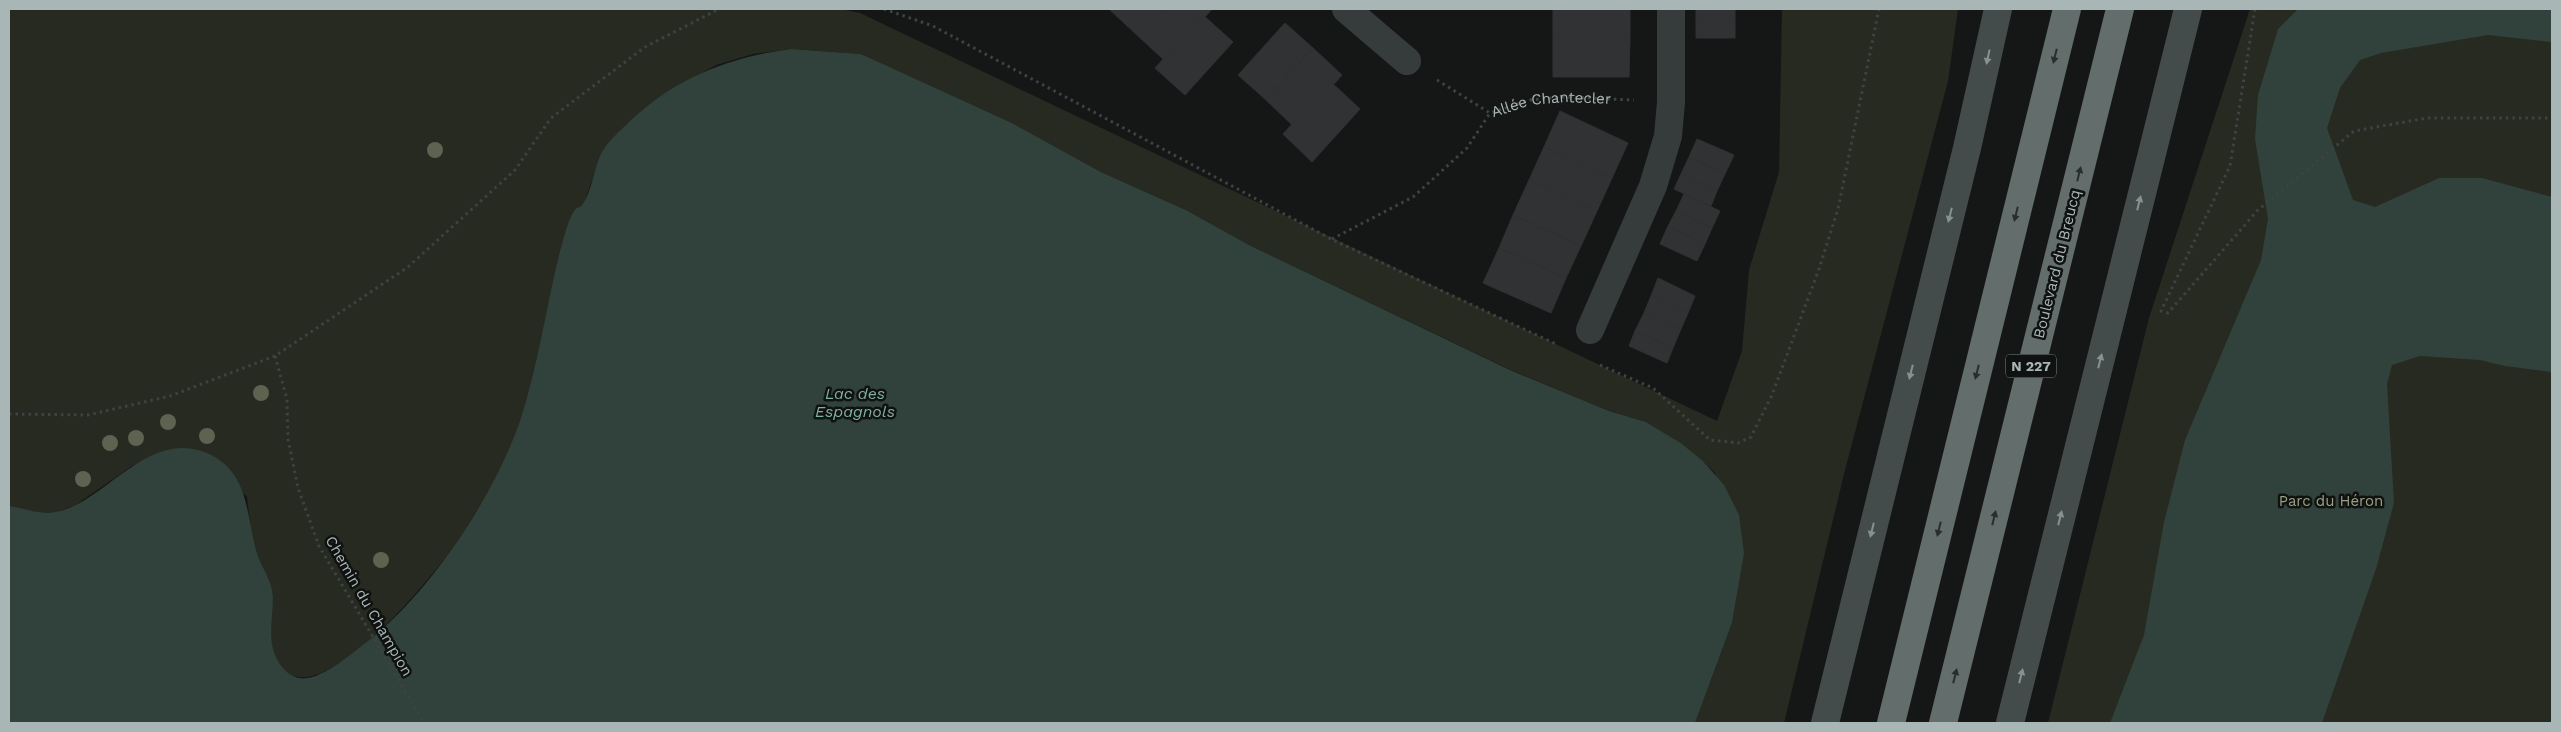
<svg xmlns="http://www.w3.org/2000/svg" width="2561" height="732" viewBox="0 0 2561 732" font-family="'Work Sans',sans-serif">
  <style>
    .green { fill: #272a21 }
    .water { fill: #31413b }
    .building { fill: #303233; stroke: #2f3233 }
    .lines { fill: none; stroke-linecap: round; stroke-linejoin: round }
    .path { stroke: #3c4342; stroke-width: 3; stroke-dasharray: 2.5 4; stroke-linecap: butt }
    .street { stroke: #363c3c; stroke-width: 28 }
    .secondary { stroke: #444c4b; stroke-width: 28 }
    .highway { stroke: #636d6c; stroke-width: 28 }
    .tree { fill: #5d6350 }
    .oneway { fill: #292d2d }
    .oneway2 { fill: #859290 }
    .labels { text-anchor: middle; stroke-width: 5; stroke-linejoin: round; paint-order: stroke }
    .shield { fill: #101212; stroke: #7a8684; stroke-width: 1 }
    .shield-label { font-size: 14px; font-weight: bold; fill: #a8b7b5 }
    .street-label { font-size: 15px; fill: #a8b7b5; stroke: #101212 }
    .park-label { font-size: 15px; fill: #98a17f; stroke: #101212 }
    .water-label { font-size: 16px; font-style: italic; fill: #80b0a0; stroke: #101212 }
  </style>
  <rect width="100%" height="100%" fill="#151717"/>
  <g class="green">
    <path d="M9 9H840L860 13 1717 421 1742 351 1749 270 1779 172 1782 9H1958L1948 81 1845 470 1784 723H1695L1732 623 1738 587 1715 473 1703 461 1681 443 1646 422 1609 411 1511 370 1249 245 1188 211 1101 172 1012 123 900 72 861 54 791 49 753 54 716 65 678 86 643 109 603 150 584 203 574 212C565 244 555 276 548 308 537 358 528 409 507 456 495 482 474 516 459 539 437 572 329 705 286 672 269 658 269 631 271 611 271 606 274 601 273 596 272 583 262 569 258 556 252 537 249 517 247 496L164 452 132 466 74 506 56 512 39 513 9 506Z"/>
    <path d="M2250 9H2552V723H2048L2149 318Z"/>
  </g>
  <g class="water">
    <path d="M2298 9H2552V42L2488 35 2381 53 2360 60 2340 88 2327 128 2353 200 2375 207 2439 178H2482L2552 197V372L2505 366 2480 360 2420 356 2392 365 2387 384 2394 503 2376 569 2322 723H2110L2144 635 2164 522 2185 440 2261 260 2268 219 2255 139 2258 95 2278 29Z"/>
    <path d="M791 49 861 54 1012 123 1101 172 1188 211 1249 245 1510 370 1609 411 1646 422 1681 443 1703 461 1724 485 1739 515 1744 553 1732 623 1695 723H9V506C24 508 39 515 55 512 101 505 143 435 198 450 250 465 245 512 257 553 261 567 273 582 273 597 273 622 265 645 282 667 286 672 293 677 299 678 320 682 352 653 368 641 431 592 496 493 521 418 538 364 546 309 559 255 563 242 567 222 574 211 580 204 579 210 584 202 593 187 594 167 602 152 608 141 620 131 629 122 675 78 729 57 791 49Z"/>
  </g>
  <g class="building">
    <path d="M1109 9H1163L1138 36Z"/>
    <path d="M1163 9H1212L1205 17 1203 15 1163 59 1138 36Z"/>
    <rect x="1553" y="9" width="77" height="31"/>
    <rect x="1696" y="9" width="39" height="12"/>
    <path d="M1203 15 1233 42 1185 95 1155 68Z"/>
    <rect x="1696" y="21" width="39" height="17"/>
    <path d="M1285 23 1313 48 1266 100 1238 75Z"/>
    <path d="M1553 40H1630L1629 77H1553Z"/>
    <path d="M1313 48 1342 75 1334 84 1331 82 1292 125 1266 100Z"/>
    <path d="M1331 82 1360 109 1312 162 1283 134Z"/>
    <path d="M1560 111 1628 143 1612 178 1544 147Z"/>
    <path d="M1697 139 1734 155 1725 174 1689 157Z"/>
    <path d="M1544 147 1612 178 1597 211 1529 180Z"/>
    <path d="M1689 157 1725 174 1717 191 1681 174Z"/>
    <path d="M1681 174 1717 191 1711 206 1674 189Z"/>
    <path d="M1529 180 1597 211 1581 246 1513 215Z"/>
    <path d="M1684 194 1720 211 1712 228 1676 211Z"/>
    <path d="M1676 211 1712 228 1705 244 1668 226Z"/>
    <path d="M1513 215 1581 246 1566 278 1499 248Z"/>
    <path d="M1668 226 1705 244 1697 261 1660 244Z"/>
    <path d="M1499 248 1566 278 1551 313 1483 283Z"/>
    <path d="M1658 278 1695 296 1688 313 1651 296Z"/>
    <path d="M1651 296 1688 313 1681 329 1644 313Z"/>
    <path d="M1644 313 1681 329 1673 348 1635 331Z"/>
    <path d="M1635 331 1673 348 1667 363 1629 346Z"/>
  </g>
  <g class="lines">
    <g class="path">
      <path d="M884 9 933 26 1331 239 1556 344"/>
      <path d="M2255 9 2230 166 2161 311 2168 313 2258 210 2354 131 2427 118H2552"/>
      <path id="s1" d="M1437 80 1490 113 1530 100 1564 97 1634 100"/>
      <path d="M1332 239 1413 197 1467 148 1490 113"/>
      <path d="M275 356 287 399 288 439 298 488 319 546 424 723"/>
      <path d="M1600 365 1653 388 1710 440 1738 443 1751 437 1772 395 1819 269 1838 209 1879 9"/>
      <path d="M9 414 88 415 170 396 275 356 408 267 515 170 551 118 645 47 719 9"/>
    </g>
    <g class="street">
      <path d="M1346 9 1407 61"/>
      <path d="M1590 330 1653 186 1668 136 1671 102V9"/>
    </g>
    <g class="secondary">
      <path d="M1825 723 1967 148 1998 9"/>
      <path d="M2010 723 2188 9"/>
    </g>
    <g class="highway">
      <path d="M1891 723 2067 9"/>
      <path d="M1943 723 2120 9"/>
    </g>
  </g>
  <g class="tree">
    <circle cx="435" cy="150" r="8"/>
    <circle cx="261" cy="393" r="8"/>
    <circle cx="168" cy="422" r="8"/>
    <circle cx="207" cy="436" r="8"/>
    <circle cx="136" cy="438" r="8"/>
    <circle cx="110" cy="443" r="8"/>
    <circle cx="83" cy="479" r="8"/>
    <circle cx="381" cy="560" r="8"/>
  </g>
  <defs><path id="oneway-solid" d="M-6-.8H1V-3.2L6.5 0L1 3.2V.8H-6Z" transform="scale(1.25)"/></defs>
  <g class="oneway">
    <use href="#oneway-solid" transform="translate(2055 56) rotate(104)"/>
    <use href="#oneway-solid" transform="translate(2079 174) rotate(-76)"/>
    <use href="#oneway-solid" transform="translate(2016 214) rotate(104)"/>
    <use href="#oneway-solid" transform="translate(1977 372) rotate(104)"/>
    <use href="#oneway-solid" transform="translate(1994 518) rotate(-76)"/>
    <use href="#oneway-solid" transform="translate(1939 529) rotate(104)"/>
    <use href="#oneway-solid" transform="translate(1955 676) rotate(-76)"/>
  </g>
  <g class="oneway2">
    <use href="#oneway-solid" transform="translate(1988 57) rotate(102)"/>
    <use href="#oneway-solid" transform="translate(2139 203) rotate(-76)"/>
    <use href="#oneway-solid" transform="translate(1950 215) rotate(104)"/>
    <use href="#oneway-solid" transform="translate(2100 361) rotate(-76)"/>
    <use href="#oneway-solid" transform="translate(1911 372) rotate(104)"/>
    <use href="#oneway-solid" transform="translate(2060 518) rotate(-76)"/>
    <use href="#oneway-solid" transform="translate(1872 530) rotate(104)"/>
    <use href="#oneway-solid" transform="translate(2021 676) rotate(-76)"/>
  </g>
  <g class="labels">
    <rect class="shield" x="2006" y="354.5" width="50" height="23" rx="4"/>
    <g class="shield-label">
      <text x="2031" y="371">N 227</text>
    </g>
    <g class="street-label">
      <text dy="5" stroke="none"><textPath href="#s1" startOffset="125">Allée Chantecler</textPath></text>
      <text transform="translate(2057 264) rotate(-76)" y="5">Boulevard du Breucq</text>
      <text transform="translate(369 606) rotate(60)" y="5">Chemin du Champion</text>
    </g>
    <g class="park-label">
      <text x="2331" y="506">Parc du Héron</text>
    </g>
    <g class="water-label">
      <text x="855" y="399">Lac des<tspan x="855" dy="18">Espagnols</tspan></text>
    </g>
  </g>
  <rect width="2561" height="732" fill="none" stroke="#a8b7b5" stroke-width="20"/>
</svg>
